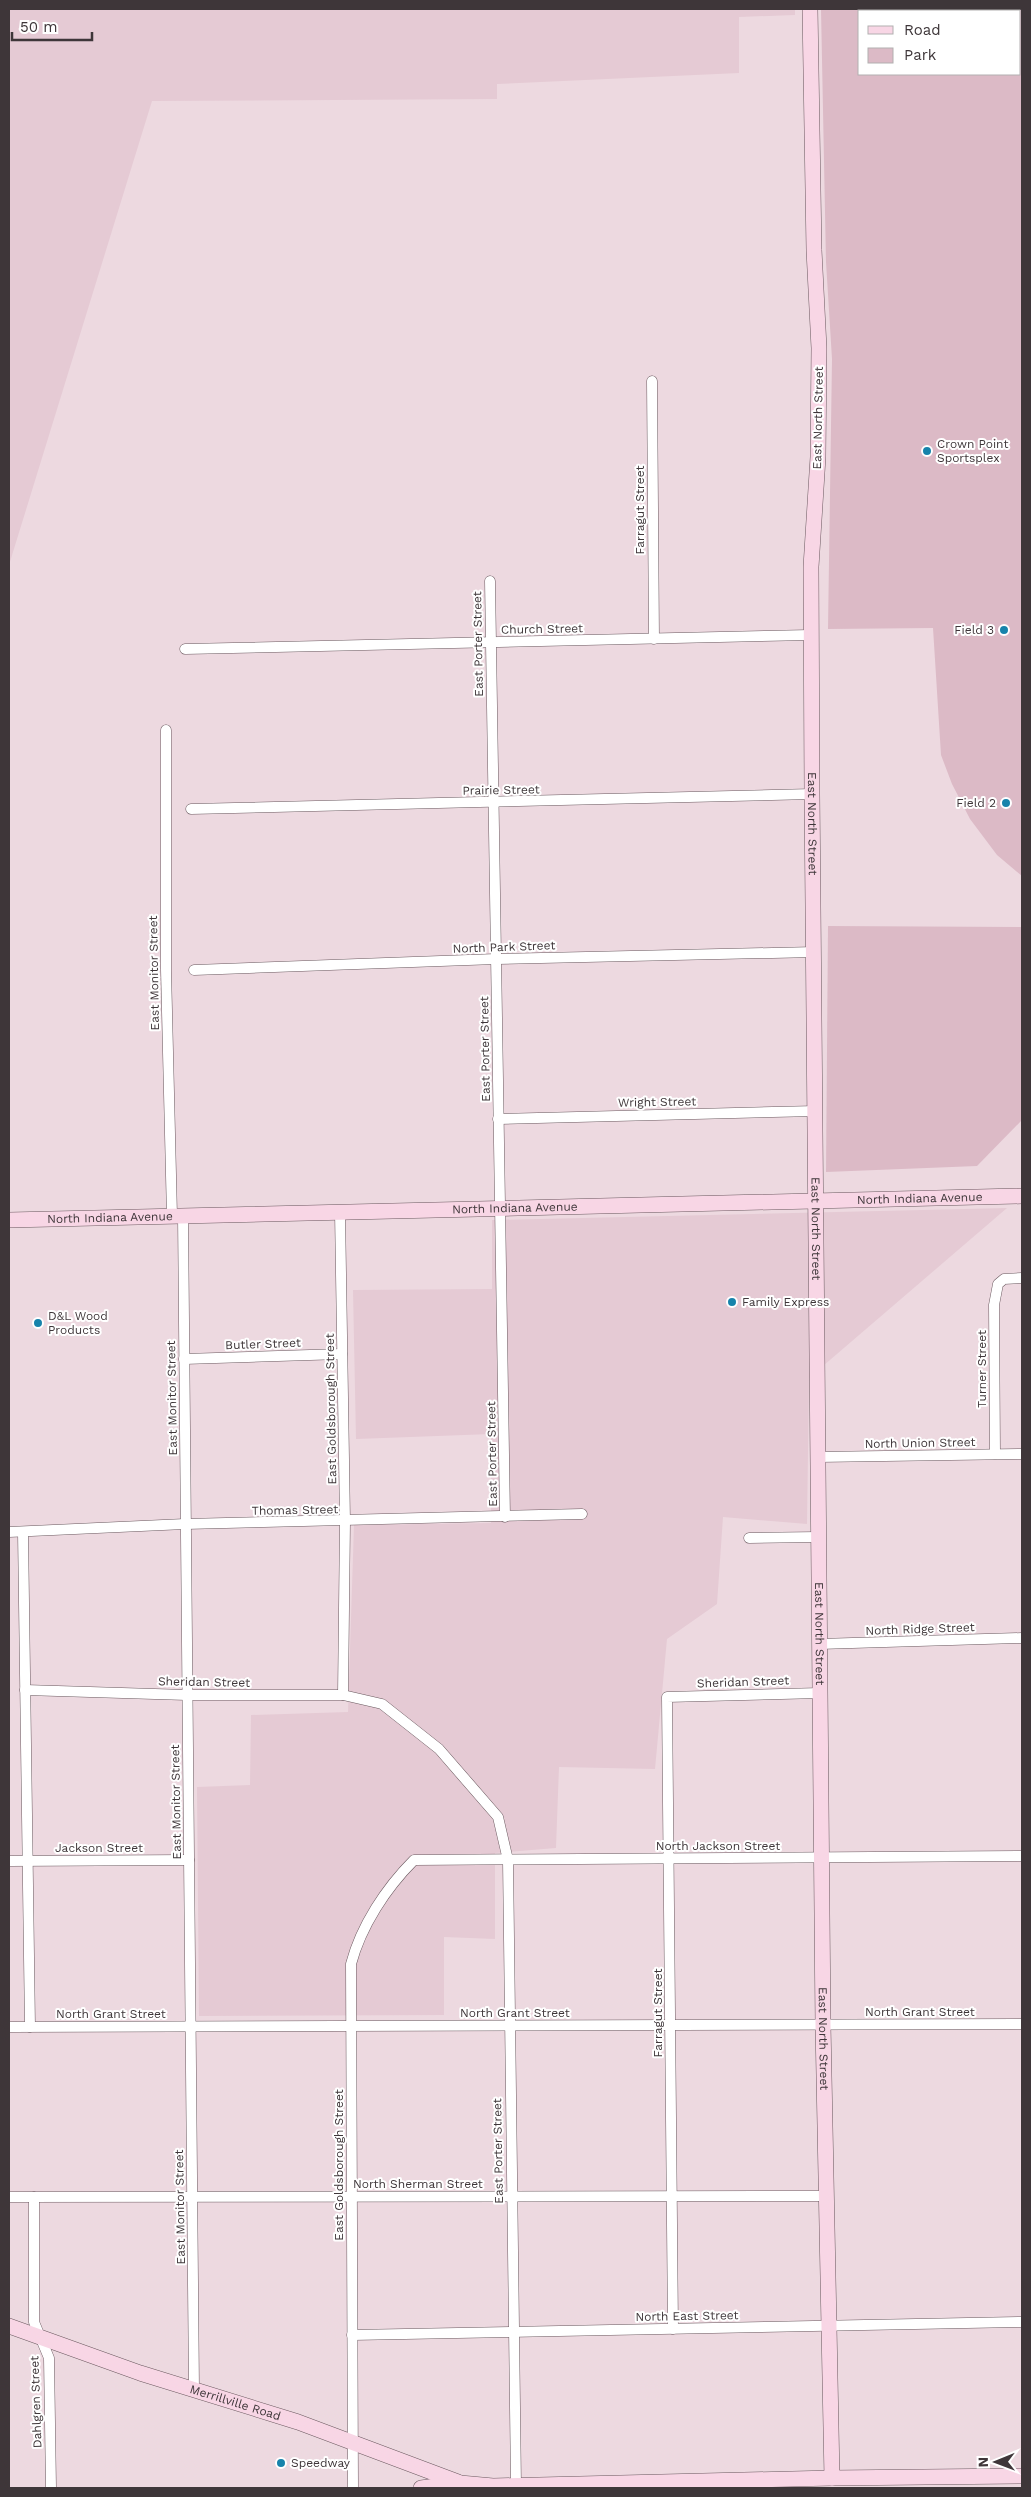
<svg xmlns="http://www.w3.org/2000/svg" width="1031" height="2497" viewBox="0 0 1031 2497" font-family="'Work Sans',sans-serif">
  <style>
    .built { fill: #e5cad4 }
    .green { fill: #dcbac6; fill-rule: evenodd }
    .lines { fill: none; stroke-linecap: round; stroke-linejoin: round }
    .street-casing { stroke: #6a595f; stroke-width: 11 }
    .secondary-casing { stroke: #6a595f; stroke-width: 16 }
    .street { stroke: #fff; stroke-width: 10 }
    .secondary { stroke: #f8d6e5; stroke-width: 15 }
    .poi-dot { fill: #1783ab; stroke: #fff; stroke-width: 2 }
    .labels { text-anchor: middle; stroke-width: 4; stroke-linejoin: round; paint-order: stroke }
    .street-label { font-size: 12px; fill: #3e3639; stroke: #fff }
    .poi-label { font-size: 12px; fill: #3e3639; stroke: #fff; text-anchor: start }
  </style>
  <rect width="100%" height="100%" fill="#edd9e0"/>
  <g class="built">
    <path d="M9 9H795V15L739 17V73L497 84V99L152 101 9 565Z"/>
    <path d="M1007 1208 809 1378 807 1524 723 1517 717 1604 667 1639 655 1769 559 1767 556 1848 495 1853V1939L444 1937V2015L199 2016 197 1787 250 1785 251 1715 348 1712 354 1525 491 1523V1434L356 1439 353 1290 492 1289V1220Z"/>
  </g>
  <g class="green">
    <path d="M821 9H1022V876L997 855 970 819 952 784 941 755 933 628 828 629 832 359 826 262ZM860 11H1020V74H860Z"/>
    <path d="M828 926 1022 927V1120L977 1166 826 1172Z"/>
  </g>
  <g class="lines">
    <defs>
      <g id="street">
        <path d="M652 381 654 639"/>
        <path d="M490 581 505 1517"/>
        <path d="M185 649 810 635"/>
        <path d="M166 730V970L172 1216"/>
        <path d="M191 809 812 794"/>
        <path d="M194 970 496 959 815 952"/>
        <path d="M498 1119 816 1111"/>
        <path d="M340 1212 345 1521 343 1695"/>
        <path d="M183 1215 194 2390"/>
        <path d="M184 1359 342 1354"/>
        <path d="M995 1454 994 1305 998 1284 1004 1279 1022 1278"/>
        <path d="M818 1457 1022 1454"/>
        <path d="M9 1532 185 1524 582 1514"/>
        <path d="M23 1532 30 2027"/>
        <path d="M749 1538 818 1537"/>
        <path d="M819 1644 1022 1638"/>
        <path d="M25 1690 187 1695H343L382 1704 439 1749 498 1817 508 1860 516 2485"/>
        <path d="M9 1861 189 1860"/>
        <path d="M9 2027 1022 2024"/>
        <path d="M9 2197 827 2196"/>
        <path d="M34 2197V2322L49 2358 51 2488"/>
        <path d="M673 2329 667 1697 820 1693"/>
        <path d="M352 2335 1022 2322"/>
        <path d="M353 2488 351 1964C361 1926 386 1888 414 1860L1022 1856"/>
      </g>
      <g id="secondary">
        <path id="s1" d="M810 9 814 250 819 348 818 457 811 567 812 794 823 2025 832 2478"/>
        <path id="s2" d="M9 1220 1022 1196"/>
        <path id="s3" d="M9 2326 140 2373 298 2422 458 2482"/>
        <path d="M421 2488 460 2483 493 2486 832 2478 1022 2476"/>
      </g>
    </defs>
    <use href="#street" class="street-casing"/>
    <use href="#secondary" class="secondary-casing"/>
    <use href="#street" class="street"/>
    <use href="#secondary" class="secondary"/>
  </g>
  <g class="poi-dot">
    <circle cx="927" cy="451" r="5"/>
    <circle cx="1004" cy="630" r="5"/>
    <circle cx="1006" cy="803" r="5"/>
    <circle cx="732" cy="1302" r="5"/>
    <circle cx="38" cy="1323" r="5"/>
    <circle cx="281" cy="2463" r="5"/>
  </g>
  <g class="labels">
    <g class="street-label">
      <text transform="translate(818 418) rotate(-89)" y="4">East North Street</text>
      <text transform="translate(640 510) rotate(-90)" y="4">Farragut Street</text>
      <text transform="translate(542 629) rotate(-1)" y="4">Church Street</text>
      <text transform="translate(478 644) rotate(-91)" y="4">East Porter Street</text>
      <text transform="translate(501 790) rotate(-1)" y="4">Prairie Street</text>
      <text dy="4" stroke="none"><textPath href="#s1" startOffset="815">East North Street</textPath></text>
      <text transform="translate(504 947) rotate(-2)" y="4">North Park Street</text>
      <text transform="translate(154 973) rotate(-91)" y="4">East Monitor Street</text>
      <text transform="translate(485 1049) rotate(-91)" y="4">East Porter Street</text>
      <text transform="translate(657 1102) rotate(-1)" y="4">Wright Street</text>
      <text dy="4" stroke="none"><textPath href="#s2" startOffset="911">North Indiana Avenue</textPath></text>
      <text dy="4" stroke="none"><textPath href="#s2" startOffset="506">North Indiana Avenue</textPath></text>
      <text dy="4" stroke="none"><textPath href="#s2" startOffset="101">North Indiana Avenue</textPath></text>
      <text dy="4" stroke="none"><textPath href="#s1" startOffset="1220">East North Street</textPath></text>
      <text transform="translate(263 1344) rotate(-2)" y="4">Butler Street</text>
      <text transform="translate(982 1369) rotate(-90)" y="4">Turner Street</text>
      <text transform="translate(172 1398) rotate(-91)" y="4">East Monitor Street</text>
      <text transform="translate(331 1409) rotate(-91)" y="4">East Goldsborough Street</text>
      <text transform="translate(920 1443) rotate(-1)" y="4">North Union Street</text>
      <text transform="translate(492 1454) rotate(-91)" y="4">East Porter Street</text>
      <text transform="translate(295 1510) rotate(-1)" y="4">Thomas Street</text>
      <text transform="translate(920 1629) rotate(-2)" y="4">North Ridge Street</text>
      <text dy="4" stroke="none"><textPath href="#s1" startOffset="1625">East North Street</textPath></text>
      <text transform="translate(204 1682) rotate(1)" y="4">Sheridan Street</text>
      <text transform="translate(743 1682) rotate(-2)" y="4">Sheridan Street</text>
      <text transform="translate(176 1802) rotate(-91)" y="4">East Monitor Street</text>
      <text x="718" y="1850">North Jackson Street</text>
      <text x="99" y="1852">Jackson Street</text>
      <text x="920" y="2016">North Grant Street</text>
      <text x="515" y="2017">North Grant Street</text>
      <text transform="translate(658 2013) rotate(-90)" y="4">Farragut Street</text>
      <text x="111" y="2018">North Grant Street</text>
      <text dy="4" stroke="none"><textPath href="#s1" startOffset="2030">East North Street</textPath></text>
      <text transform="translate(498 2151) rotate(-91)" y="4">East Porter Street</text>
      <text transform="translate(339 2165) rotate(-90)" y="4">East Goldsborough Street</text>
      <text x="418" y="2188">North Sherman Street</text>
      <text transform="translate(180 2207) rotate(-91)" y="4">East Monitor Street</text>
      <text transform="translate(687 2316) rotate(-1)" y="4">North East Street</text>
      <text transform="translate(36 2402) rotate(-92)" y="4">Dahlgren Street</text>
      <text dy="4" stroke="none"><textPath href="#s3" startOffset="239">Merrillville Road</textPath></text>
    </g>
    <g class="poi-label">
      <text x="937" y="448">Crown Point<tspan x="937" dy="14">Sportsplex</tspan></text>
      <text x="994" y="634" text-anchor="end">Field 3</text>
      <text x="996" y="807" text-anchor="end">Field 2</text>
      <text x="742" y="1306">Family Express</text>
      <text x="48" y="1320">D&amp;L Wood<tspan x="48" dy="14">Products</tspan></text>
      <text x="291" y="2467">Speedway</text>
    </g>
  </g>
  <rect width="1031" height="2497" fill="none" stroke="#3e3639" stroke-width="20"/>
  <rect x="858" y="10" width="162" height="65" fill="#ffffff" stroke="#b2afb0"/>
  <rect x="868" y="26" width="25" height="8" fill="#f8d6e5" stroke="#b2afb0"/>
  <text x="904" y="35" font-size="15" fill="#3e3639">Road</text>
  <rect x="868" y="48" width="25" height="15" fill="#dcbac6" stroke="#b2afb0"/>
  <text x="904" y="60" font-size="15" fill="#3e3639">Park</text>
  <g transform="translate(996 2462) rotate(269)" stroke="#ffffff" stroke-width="4" paint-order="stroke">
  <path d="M0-4L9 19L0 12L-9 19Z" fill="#3e3639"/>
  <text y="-8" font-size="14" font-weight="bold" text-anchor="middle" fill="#3e3639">N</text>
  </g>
  <path d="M12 32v8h80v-8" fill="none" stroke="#3e3639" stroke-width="2.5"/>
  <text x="20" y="32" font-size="15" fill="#3e3639" stroke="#ffffff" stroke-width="4" paint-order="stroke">50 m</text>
</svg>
